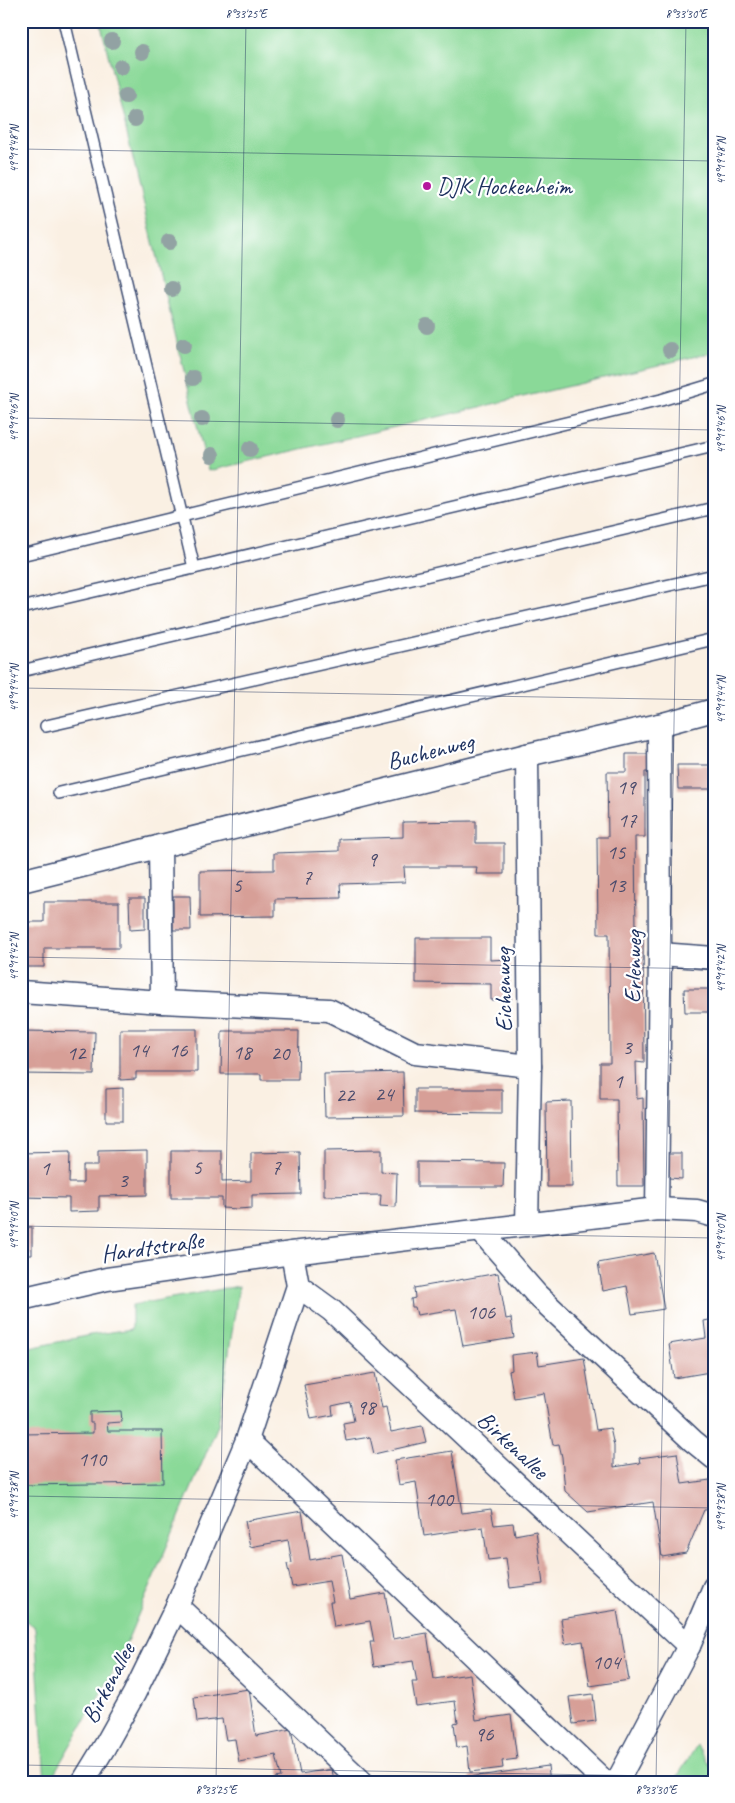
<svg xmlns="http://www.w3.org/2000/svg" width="735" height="1803" viewBox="0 0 735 1803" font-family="Caveat,sans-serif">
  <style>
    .green { fill: #8ad998; stroke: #52847b }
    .building { fill: #d79f97 }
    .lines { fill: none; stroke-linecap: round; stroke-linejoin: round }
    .lane-casing { stroke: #3c4c72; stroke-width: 14 }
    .street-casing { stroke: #3c4c72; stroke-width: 25 }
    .lane { stroke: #fff; stroke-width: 11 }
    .street { stroke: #fff; stroke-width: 22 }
    .tree { fill: #92a2a3 }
    .ticks { fill: none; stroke: #1b2f5e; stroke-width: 1; stroke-opacity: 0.45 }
    .poi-dot { fill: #b5179e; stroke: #fff; stroke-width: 2 }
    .labels { text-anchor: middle; stroke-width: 4.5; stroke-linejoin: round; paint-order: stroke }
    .number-label { font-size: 21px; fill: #4a4b6c }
    .poi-label { font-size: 24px; fill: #1b2f5e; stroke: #fff; text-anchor: start }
    .street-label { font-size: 24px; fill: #1b2f5e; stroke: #fff }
    .neatline { fill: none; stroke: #1b2f5e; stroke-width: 2 }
    .ticks-label { font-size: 12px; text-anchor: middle; fill: #1b2f5e }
  </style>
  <rect width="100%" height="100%" fill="#fff"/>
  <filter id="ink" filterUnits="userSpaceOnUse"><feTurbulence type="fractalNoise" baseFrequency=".02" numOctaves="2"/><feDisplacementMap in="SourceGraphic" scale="10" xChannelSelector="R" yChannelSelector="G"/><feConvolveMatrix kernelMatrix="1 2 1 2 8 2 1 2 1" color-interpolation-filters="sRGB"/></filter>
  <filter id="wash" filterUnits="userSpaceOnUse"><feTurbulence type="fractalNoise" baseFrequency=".0096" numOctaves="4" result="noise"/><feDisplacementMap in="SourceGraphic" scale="20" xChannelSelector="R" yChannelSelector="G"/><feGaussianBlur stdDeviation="1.12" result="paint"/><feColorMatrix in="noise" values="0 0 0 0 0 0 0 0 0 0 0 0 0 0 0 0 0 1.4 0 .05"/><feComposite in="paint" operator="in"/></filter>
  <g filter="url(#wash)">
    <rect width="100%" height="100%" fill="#faf0e3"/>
    <g class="green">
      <path d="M100 21H714V352L208 471Z"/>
      <path d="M239 1286 218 1425 117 1665 49 1782H45L35 1628 21 1617V1350L90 1335 132 1329V1305Z"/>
      <path d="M697 1745 714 1772V1782H674Z"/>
    </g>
    <g id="blocks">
      <g class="building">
        <path d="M626 754H651V772H645V837H635L636 933H643L644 1063 636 1062 637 1099 643 1098 644 1186H618L617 1099H600V1063H610L609 934H598L597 837H608L607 772H626Z"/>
        <path d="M677 765H714V789H678Z"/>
        <rect x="711" y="811" width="3" height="24"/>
        <path d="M476 821V843H504V874H476L477 867H404L405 882 340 884 341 898 275 899V916L200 917V871L274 870V853L339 851V839L403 837V822Z"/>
        <path d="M173 896H190L191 930H173Z"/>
        <path d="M129 898H145V929L130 930Z"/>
        <path d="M44 902H119V948H44V967H21V922H44Z"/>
        <path d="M416 938H490V960L510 959 511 1000H491V984L416 983Z"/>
        <path d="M684 989H714V1012H685Z"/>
        <path d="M120 1029H197V1072H136V1079L120 1080Z"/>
        <path d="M21 1031 95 1032 94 1075 21 1074Z"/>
        <path d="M222 1031H299L298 1080H261V1074H221Z"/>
        <path d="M403 1072 404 1116 325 1117 324 1074Z"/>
        <path d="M123 1088V1121H106V1089Z"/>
        <path d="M415 1089H502V1114L415 1113Z"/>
        <path d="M571 1101 572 1187H547L546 1102Z"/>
        <path d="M147 1150V1195L99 1196V1211L69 1212V1198L21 1197V1153L70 1152 69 1183H83V1166H98V1151Z"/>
        <path d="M381 1150V1172L397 1173 396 1207 380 1206 381 1195 324 1196V1151Z"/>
        <path d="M171 1151H222V1182L251 1181V1153L300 1152 301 1194 252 1195V1208L238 1209 222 1208V1198H171Z"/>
        <path d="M669 1153H682V1179L669 1178Z"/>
        <path d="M417 1162 504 1163 503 1187H417Z"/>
        <path d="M32 1227V1255H21V1228Z"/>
        <path d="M654 1253 664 1309 632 1314 627 1286 603 1291 598 1263Z"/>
        <path d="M498 1273 506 1319 511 1318 514 1338 463 1346 456 1309 417 1315 415 1307H412L411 1299 415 1298 414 1288Z"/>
        <path d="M714 1319V1389L710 1372 674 1378 669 1344 706 1338 704 1321Z"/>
        <path d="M537 1352 539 1365 584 1358 596 1430 610 1428 614 1446V1467L640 1463 639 1458 677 1453 682 1484 710 1480 714 1509 704 1510 686 1553 662 1557 653 1502 588 1512 565 1491 562 1457 559 1444 553 1445 544 1393 514 1398 509 1371 512 1370 511 1355Z"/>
        <path d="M375 1373 382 1408 386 1407 391 1432 422 1426 426 1442 374 1454 370 1437 346 1441 343 1423 354 1421 350 1402 332 1406 333 1415 311 1419 304 1385Z"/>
        <path d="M121 1411 122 1422 107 1423 108 1431H162L163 1483 21 1485V1434L93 1433V1423H90V1412Z"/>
        <path d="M452 1451 462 1513 491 1509 494 1525 513 1523 515 1535 536 1531 543 1584 510 1588 506 1558 488 1560 483 1527 424 1536 416 1482 399 1485 395 1460Z"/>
        <path d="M302 1511 310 1560 342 1554 350 1599 385 1593 393 1639 427 1633 434 1679 470 1674 476 1720 511 1715 517 1759 502 1761 503 1768 470 1772 467 1746 457 1748 454 1723 458 1722 455 1701 416 1706 412 1682H417L413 1661 374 1667 370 1642H374L370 1621 334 1627 330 1602H333L329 1581 292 1587 287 1564 292 1563 288 1540 250 1547 245 1521Z"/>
        <path d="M617 1610 629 1680 590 1686 583 1641 565 1644 561 1619Z"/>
        <path d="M249 1689 256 1736 291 1729 300 1774 332 1769 334 1782H276L275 1778 281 1777 276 1755 239 1762 235 1739 226 1740 222 1719 197 1722 194 1697Z"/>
        <path d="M593 1694 596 1721 573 1724 569 1697Z"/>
        <path d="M548 1766 550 1782H470V1777Z"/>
      </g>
    </g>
  </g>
  <g filter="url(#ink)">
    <use href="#blocks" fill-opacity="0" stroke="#3c4c72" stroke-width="1"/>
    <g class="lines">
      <defs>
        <g id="lane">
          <path d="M21 555 661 400 714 384"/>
          <path d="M194 568 714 446"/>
          <path d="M21 608 194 568 64 21"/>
          <path d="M21 671 714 508"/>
          <path d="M46 726 714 575"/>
          <path d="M59 793 714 639"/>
        </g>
        <g id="street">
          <path d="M527 755 530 1066 527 1225"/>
          <path d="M160 846 162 1002"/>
          <path d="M21 881 527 755 659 725 714 710"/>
          <path d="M660 954 714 958"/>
          <path d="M21 992 162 1002 329 1010 415 1053 530 1066"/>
          <path d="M657 1209 660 954 659 725"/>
          <path d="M481 1231 537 1295 693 1441 714 1458"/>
          <path d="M298 1286 331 1310 689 1646"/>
          <path d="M21 1299 107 1279 292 1253 657 1209 697 1211 714 1216"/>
          <path d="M247 1440 605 1782"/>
          <path d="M177 1606 362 1782"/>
          <path d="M83 1782 105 1746 134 1694 177 1606 247 1440 298 1286 292 1253"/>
          <path d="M617 1782 689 1646 714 1587"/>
        </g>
      </defs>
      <use href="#lane" class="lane-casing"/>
      <use href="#street" class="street-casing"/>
      <use href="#lane" class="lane"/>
      <use href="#street" class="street"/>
    </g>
    <g class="tree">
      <circle cx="112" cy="41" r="8"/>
      <circle cx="142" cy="52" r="8"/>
      <circle cx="121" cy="67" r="8"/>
      <circle cx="126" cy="96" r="8"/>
      <circle cx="135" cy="119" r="8"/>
      <circle cx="169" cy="242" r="8"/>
      <circle cx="172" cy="289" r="8"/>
      <circle cx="427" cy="326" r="8"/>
      <circle cx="184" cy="345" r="8"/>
      <circle cx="670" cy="350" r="8"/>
      <circle cx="193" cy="378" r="8"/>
      <circle cx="202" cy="419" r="8"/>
      <circle cx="337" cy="420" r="8"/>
      <circle cx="250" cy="449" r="8"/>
      <circle cx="212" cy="455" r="8"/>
    </g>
  </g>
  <path class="ticks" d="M21 149 714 161M21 418 714 430M21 688 714 700M21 957 714 969M21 1226 714 1238M21 1496 714 1508M21 1765 714 1777M216 1782 246 21M656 1782 686 21"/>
  <circle class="poi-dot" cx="427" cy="186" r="5"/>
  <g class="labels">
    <g class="number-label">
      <text x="626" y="794">19</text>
      <text x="627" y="827">17</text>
      <text x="616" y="859">15</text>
      <text x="372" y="866">9</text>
      <text x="307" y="884">7</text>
      <text x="237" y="892">5</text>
      <text x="616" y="892">13</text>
      <text x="627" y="1054">3</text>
      <text x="139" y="1057">14</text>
      <text x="178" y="1057">16</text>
      <text x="242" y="1059">18</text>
      <text x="76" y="1060">12</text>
      <text x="280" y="1060">20</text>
      <text x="618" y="1088">1</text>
      <text x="384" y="1101">24</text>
      <text x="345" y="1102">22</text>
      <text x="197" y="1174">5</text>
      <text x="276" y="1174">7</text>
      <text x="45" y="1175">1</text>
      <text x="123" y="1187">3</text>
      <text x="481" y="1319">106</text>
      <text x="366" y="1414">98</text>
      <text x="92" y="1466">110</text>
      <text x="439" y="1506">100</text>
      <text x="606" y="1669">104</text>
      <text x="484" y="1741">96</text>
    </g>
    <g class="poi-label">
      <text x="437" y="194">DJK Hockenheim</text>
    </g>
    <g class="street-label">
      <text transform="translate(430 751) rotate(-14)" y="8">Buchenweg</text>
      <text transform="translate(633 967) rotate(-90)" y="8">Erlenweg</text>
      <text transform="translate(503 990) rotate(-91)" y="8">Eichenweg</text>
      <text transform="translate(152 1247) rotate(-8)" y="8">Hardtstraße</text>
      <text transform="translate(513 1445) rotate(43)" y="8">Birkenallee</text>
      <text transform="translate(108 1683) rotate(-62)" y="8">Birkenallee</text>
    </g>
  </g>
  <rect width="735" height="1803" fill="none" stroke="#fff" stroke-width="55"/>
  <rect x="28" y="28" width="680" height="1748" class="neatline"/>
  <g class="ticks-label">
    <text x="246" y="18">8°33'25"E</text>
    <text x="686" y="18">8°33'30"E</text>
    <text transform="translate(14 149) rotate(-90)" y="4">49°19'48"N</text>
    <text transform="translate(721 161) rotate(-90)" y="4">49°19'48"N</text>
    <text transform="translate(14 418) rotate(-90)" y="4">49°19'46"N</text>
    <text transform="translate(721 430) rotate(-90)" y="4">49°19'46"N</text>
    <text transform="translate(14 688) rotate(-90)" y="4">49°19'44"N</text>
    <text transform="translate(721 700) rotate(-90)" y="4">49°19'44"N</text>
    <text transform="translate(14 957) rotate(-90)" y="4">49°19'42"N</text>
    <text transform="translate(721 969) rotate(-90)" y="4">49°19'42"N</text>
    <text transform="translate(14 1226) rotate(-90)" y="4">49°19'40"N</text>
    <text transform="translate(721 1238) rotate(-90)" y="4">49°19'40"N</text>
    <text transform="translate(14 1496) rotate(-90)" y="4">49°19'38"N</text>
    <text transform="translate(721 1508) rotate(-90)" y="4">49°19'38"N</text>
    <text x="216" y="1794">8°33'25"E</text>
    <text x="656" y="1794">8°33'30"E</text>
  </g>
</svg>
